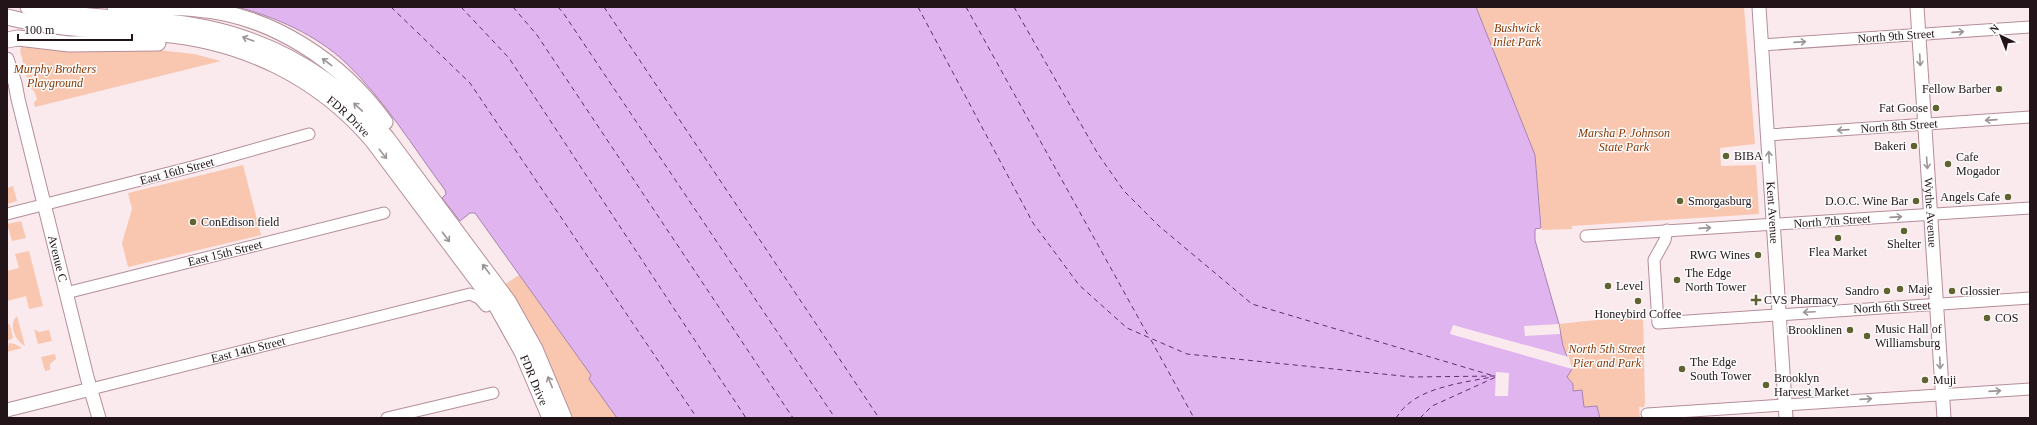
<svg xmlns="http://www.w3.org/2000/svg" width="2037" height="425" viewBox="0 0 2037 425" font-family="'Times New Roman',serif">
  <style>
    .green { fill: #f9c7b0 }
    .water { fill: #e0b4ef; stroke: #a784ae }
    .pier { fill: #fae9ed }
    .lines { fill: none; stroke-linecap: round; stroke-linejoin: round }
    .ferry { stroke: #612c71; stroke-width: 1; stroke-dasharray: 5 4; stroke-linecap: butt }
    .minor-casing { stroke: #b58e98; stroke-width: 13 }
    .major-casing { stroke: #b58e98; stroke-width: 15 }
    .highway-casing { stroke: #b58e98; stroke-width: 17 }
    .minor { stroke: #fff; stroke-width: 11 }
    .major { stroke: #fff; stroke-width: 13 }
    .highway { stroke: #fff; stroke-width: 15 }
    .oneway { stroke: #9c9597 }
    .poi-dot { fill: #60622f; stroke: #fbfbfb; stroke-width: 1.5 }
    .labels { text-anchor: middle; stroke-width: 3; stroke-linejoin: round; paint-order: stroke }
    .park-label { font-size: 12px; font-style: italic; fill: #883704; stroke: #fbfbfb }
    .street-label { font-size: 12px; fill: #221418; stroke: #fbfbfb }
    .poi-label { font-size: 12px; fill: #221418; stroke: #fbfbfb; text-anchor: start }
  </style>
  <rect width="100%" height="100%" fill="#fae9ed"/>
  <g class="green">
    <path d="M1476 7H1744L1755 144 1720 148 1721 166 1756 165 1759 214 1572 226V229L1542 230 1535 155Z"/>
    <path d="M22 46 69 51 158 50 194 54 221 61 35 107 34 103 37 99 34 91 29 87 20 50Z"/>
    <path d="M243 165 261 235 128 267 122 243 132 209 128 193Z"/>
    <path d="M13 186 17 201 7 204V188Z"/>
    <path d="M21 221 26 238 12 241 7 224Z"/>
    <path d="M29 251 43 306 29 309 26 296 7 301V271L19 268 15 254Z"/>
    <path d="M519 275 591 375 589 379 617 418H570L504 285Z"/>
    <path d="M1643 315 1645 403 1644 407H1639L1640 418H1600L1599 412C1595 411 1587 410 1583 407 1576 401 1573 385 1567 376L1569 357 1563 346 1559 324Z"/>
    <path d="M17 316 25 346C15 341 8 324 17 316Z"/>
    <path d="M7 323 10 325 13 338 7 341Z"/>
    <path d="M34 329 39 332 49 330 52 341 38 344Z"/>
    <path d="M9 343 15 344 22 348 7 352Z"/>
    <path d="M55 354 56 359 50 364V370L45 371 41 357Z"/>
  </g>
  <path class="water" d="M237 7H1476L1535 155 1541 228 1535 229V240L1559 324 1563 346 1572 369 1567 377 1573 384V391L1582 390 1584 407 1597 406 1600 418H617L589 379 591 375 475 213H470L460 221 442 198 446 194 445 190C413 147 384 99 345 62 316 35 276 17 237 7Z"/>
  <g class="pier">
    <path d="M1559 324 1560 334 1525 336 1524 326Z"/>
    <path d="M1453 325 1569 357 1572 369 1450 334Z"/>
    <path d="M1496 372 1509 373 1508 396H1495Z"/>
  </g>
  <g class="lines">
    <g class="ferry">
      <path d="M391 7 470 83 697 418"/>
      <path d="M461 7 509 58 746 418"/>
      <path d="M513 7 537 35 793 418"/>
      <path d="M558 7 564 14 835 418"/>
      <path d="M604 7 879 418"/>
      <path d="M918 7 1033 223 1079 285 1127 328 1187 354 1412 377 1496 376"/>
      <path d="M966 7 1149 337"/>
      <path d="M1014 7 1098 154 1124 191 1159 226 1252 304 1494 376"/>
      <path d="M1151 340 1194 418"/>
      <path d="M1396 418C1399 414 1402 409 1406 406 1425 387 1466 382 1492 377"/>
      <path d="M1420 418 1432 406 1496 377"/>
    </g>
    <defs>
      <g id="minor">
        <path d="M1761 45 2030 27"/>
        <path d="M1768 135 2030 117"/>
        <path d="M7 214 192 167 309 134"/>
        <path d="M1667 230 1665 240 1654 260 1658 323 2030 298"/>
        <path d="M1586 236 2030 208"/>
        <path d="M66 293 384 213"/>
        <path id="s1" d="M91 389 470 294 479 298 486 306"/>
        <path d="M1647 414 2030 389"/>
        <path d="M387 418 493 393"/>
      </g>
      <g id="major">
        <path id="s2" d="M1759 7 1786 418"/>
        <path id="s3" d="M1917 7 1944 418"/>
        <path id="s4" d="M7 59 15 83 18 99 87 377 99 418"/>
        <path d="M7 410 91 389"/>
      </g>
      <g id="highway">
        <path d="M28 7C70 17 114 17 157 21 250 28 327 66 387 138L508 301 535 349 564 418"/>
        <path d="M115 7C142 9 170 6 197 9 272 15 342 62 385 122"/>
        <path id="s5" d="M7 17C57 30 109 30 161 34 243 41 318 77 372 140L497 307 522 352 550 418"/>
        <path d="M7 40 18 38 69 44 158 43"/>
      </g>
    </defs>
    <use href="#minor" class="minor-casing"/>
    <use href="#major" class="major-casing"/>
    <use href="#highway" class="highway-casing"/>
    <use href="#minor" class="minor"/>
    <use href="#major" class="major"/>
    <use href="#highway" class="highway"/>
  </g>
  <defs><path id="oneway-shaft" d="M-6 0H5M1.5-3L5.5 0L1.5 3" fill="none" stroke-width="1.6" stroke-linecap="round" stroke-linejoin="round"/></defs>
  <g class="oneway">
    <use href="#oneway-shaft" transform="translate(1958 32) rotate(-4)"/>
    <use href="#oneway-shaft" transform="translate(248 39) rotate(-160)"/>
    <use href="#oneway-shaft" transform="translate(1800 42) rotate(-4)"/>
    <use href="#oneway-shaft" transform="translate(1920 60) rotate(87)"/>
    <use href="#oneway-shaft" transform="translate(327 62) rotate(-143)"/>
    <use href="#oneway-shaft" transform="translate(358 107) rotate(-137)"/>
    <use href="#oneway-shaft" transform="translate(1991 120) rotate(176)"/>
    <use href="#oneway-shaft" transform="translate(1843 130) rotate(176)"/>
    <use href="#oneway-shaft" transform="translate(383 154) rotate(52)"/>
    <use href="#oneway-shaft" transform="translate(1769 157) rotate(-93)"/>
    <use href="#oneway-shaft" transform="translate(1927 163) rotate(86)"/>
    <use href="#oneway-shaft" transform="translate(1896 217) rotate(-4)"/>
    <use href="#oneway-shaft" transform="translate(1705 228) rotate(-4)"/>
    <use href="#oneway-shaft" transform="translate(446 237) rotate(53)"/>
    <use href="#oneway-shaft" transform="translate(486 269) rotate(-127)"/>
    <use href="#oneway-shaft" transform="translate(1809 312) rotate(177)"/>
    <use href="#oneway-shaft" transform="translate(1940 363) rotate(87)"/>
    <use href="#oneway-shaft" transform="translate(550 382) rotate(-112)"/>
    <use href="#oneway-shaft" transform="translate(1995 391) rotate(-4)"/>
    <use href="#oneway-shaft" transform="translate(1866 399) rotate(-4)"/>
  </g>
  <g class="poi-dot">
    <circle cx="1999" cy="89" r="4"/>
    <circle cx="1936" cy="108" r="4"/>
    <circle cx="1914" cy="146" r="4"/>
    <circle cx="1726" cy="156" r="4"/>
    <circle cx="1948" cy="164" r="4"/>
    <circle cx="2008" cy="197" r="4"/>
    <circle cx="1680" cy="201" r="4"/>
    <circle cx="1916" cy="201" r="4"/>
    <circle cx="193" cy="222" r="4"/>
    <circle cx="1904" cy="231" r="4"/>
    <circle cx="1838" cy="238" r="4"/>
    <circle cx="1758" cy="255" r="4"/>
    <circle cx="1677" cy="280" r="4"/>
    <circle cx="1608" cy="286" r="4"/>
    <circle cx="1900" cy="289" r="4"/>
    <circle cx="1887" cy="291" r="4"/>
    <circle cx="1952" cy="291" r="4"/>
    <path d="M1754 294h4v4h4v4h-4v4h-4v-4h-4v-4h4z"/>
    <circle cx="1638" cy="301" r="4"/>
    <circle cx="1987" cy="318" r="4"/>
    <circle cx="1850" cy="330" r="4"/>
    <circle cx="1867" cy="336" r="4"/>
    <circle cx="1682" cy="369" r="4"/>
    <circle cx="1925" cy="380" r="4"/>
    <circle cx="1766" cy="385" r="4"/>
  </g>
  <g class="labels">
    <g class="park-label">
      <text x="1517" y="32">Bushwick<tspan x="1517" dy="14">Inlet Park</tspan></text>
      <text x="55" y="73">Murphy Brothers<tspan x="55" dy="14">Playground</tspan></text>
      <text x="1624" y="137">Marsha P. Johnson<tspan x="1624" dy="14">State Park</tspan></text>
      <text x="1607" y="353">North 5th Street<tspan x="1607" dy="14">Pier and Park</tspan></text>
    </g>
    <g class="street-label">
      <text transform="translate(1896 36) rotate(-4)" y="4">North 9th Street</text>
      <text dy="4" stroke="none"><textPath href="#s5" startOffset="364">FDR Drive</textPath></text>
      <text transform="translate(1899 126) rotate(-4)" y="4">North 8th Street</text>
      <text transform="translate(177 171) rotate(-15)" y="4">East 16th Street</text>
      <text dy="4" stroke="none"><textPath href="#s2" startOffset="206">Kent Avenue</textPath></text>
      <text dy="4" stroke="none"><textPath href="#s3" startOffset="206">Wythe Avenue</textPath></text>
      <text transform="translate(1832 221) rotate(-4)" y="4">North 7th Street</text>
      <text transform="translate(225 253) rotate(-14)" y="4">East 15th Street</text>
      <text dy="4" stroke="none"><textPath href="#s4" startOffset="206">Avenue C</textPath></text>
      <text transform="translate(1892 307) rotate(-3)" y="4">North 6th Street</text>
      <text dy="4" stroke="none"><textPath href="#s1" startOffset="162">East 14th Street</textPath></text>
      <text dy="4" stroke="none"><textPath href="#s5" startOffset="688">FDR Drive</textPath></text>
    </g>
    <g class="poi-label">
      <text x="1991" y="93" text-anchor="end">Fellow Barber</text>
      <text x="1928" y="112" text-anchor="end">Fat Goose</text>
      <text x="1906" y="150" text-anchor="end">Bakeri</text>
      <text x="1734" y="160">BIBA</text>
      <text x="1956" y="161">Cafe<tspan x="1956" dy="14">Mogador</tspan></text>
      <text x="2000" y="201" text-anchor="end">Angels Cafe</text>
      <text x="1688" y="205">Smorgasburg</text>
      <text x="1908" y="205" text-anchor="end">D.O.C. Wine Bar</text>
      <text x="201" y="226">ConEdison field</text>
      <text x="1904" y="248" text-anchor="middle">Shelter</text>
      <text x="1838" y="256" text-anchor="middle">Flea Market</text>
      <text x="1750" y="259" text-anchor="end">RWG Wines</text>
      <text x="1685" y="277">The Edge<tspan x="1685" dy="14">North Tower</tspan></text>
      <text x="1616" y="290">Level</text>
      <text x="1908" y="293">Maje</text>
      <text x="1879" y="295" text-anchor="end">Sandro</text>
      <text x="1960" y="295">Glossier</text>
      <text x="1764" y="304">CVS Pharmacy</text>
      <text x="1638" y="318" text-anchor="middle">Honeybird Coffee</text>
      <text x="1995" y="322">COS</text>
      <text x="1875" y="333">Music Hall of<tspan x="1875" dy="14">Williamsburg</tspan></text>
      <text x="1842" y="334" text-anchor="end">Brooklinen</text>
      <text x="1690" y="366">The Edge<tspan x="1690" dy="14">South Tower</tspan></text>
      <text x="1774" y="382">Brooklyn<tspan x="1774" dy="14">Harvest Market</tspan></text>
      <text x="1933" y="384">Muji</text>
    </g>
  </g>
  <rect width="2037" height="425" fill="none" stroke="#221418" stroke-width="16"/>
  <g transform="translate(2001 36) rotate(317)" stroke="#fbfbfb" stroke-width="3" paint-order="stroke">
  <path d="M0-3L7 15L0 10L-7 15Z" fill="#221418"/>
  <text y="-6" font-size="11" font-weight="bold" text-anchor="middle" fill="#221418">N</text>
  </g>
  <path d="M18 34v6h114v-6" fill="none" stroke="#221418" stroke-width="2"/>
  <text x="24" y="34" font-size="12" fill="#221418" stroke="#fbfbfb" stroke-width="3" paint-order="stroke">100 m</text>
</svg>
